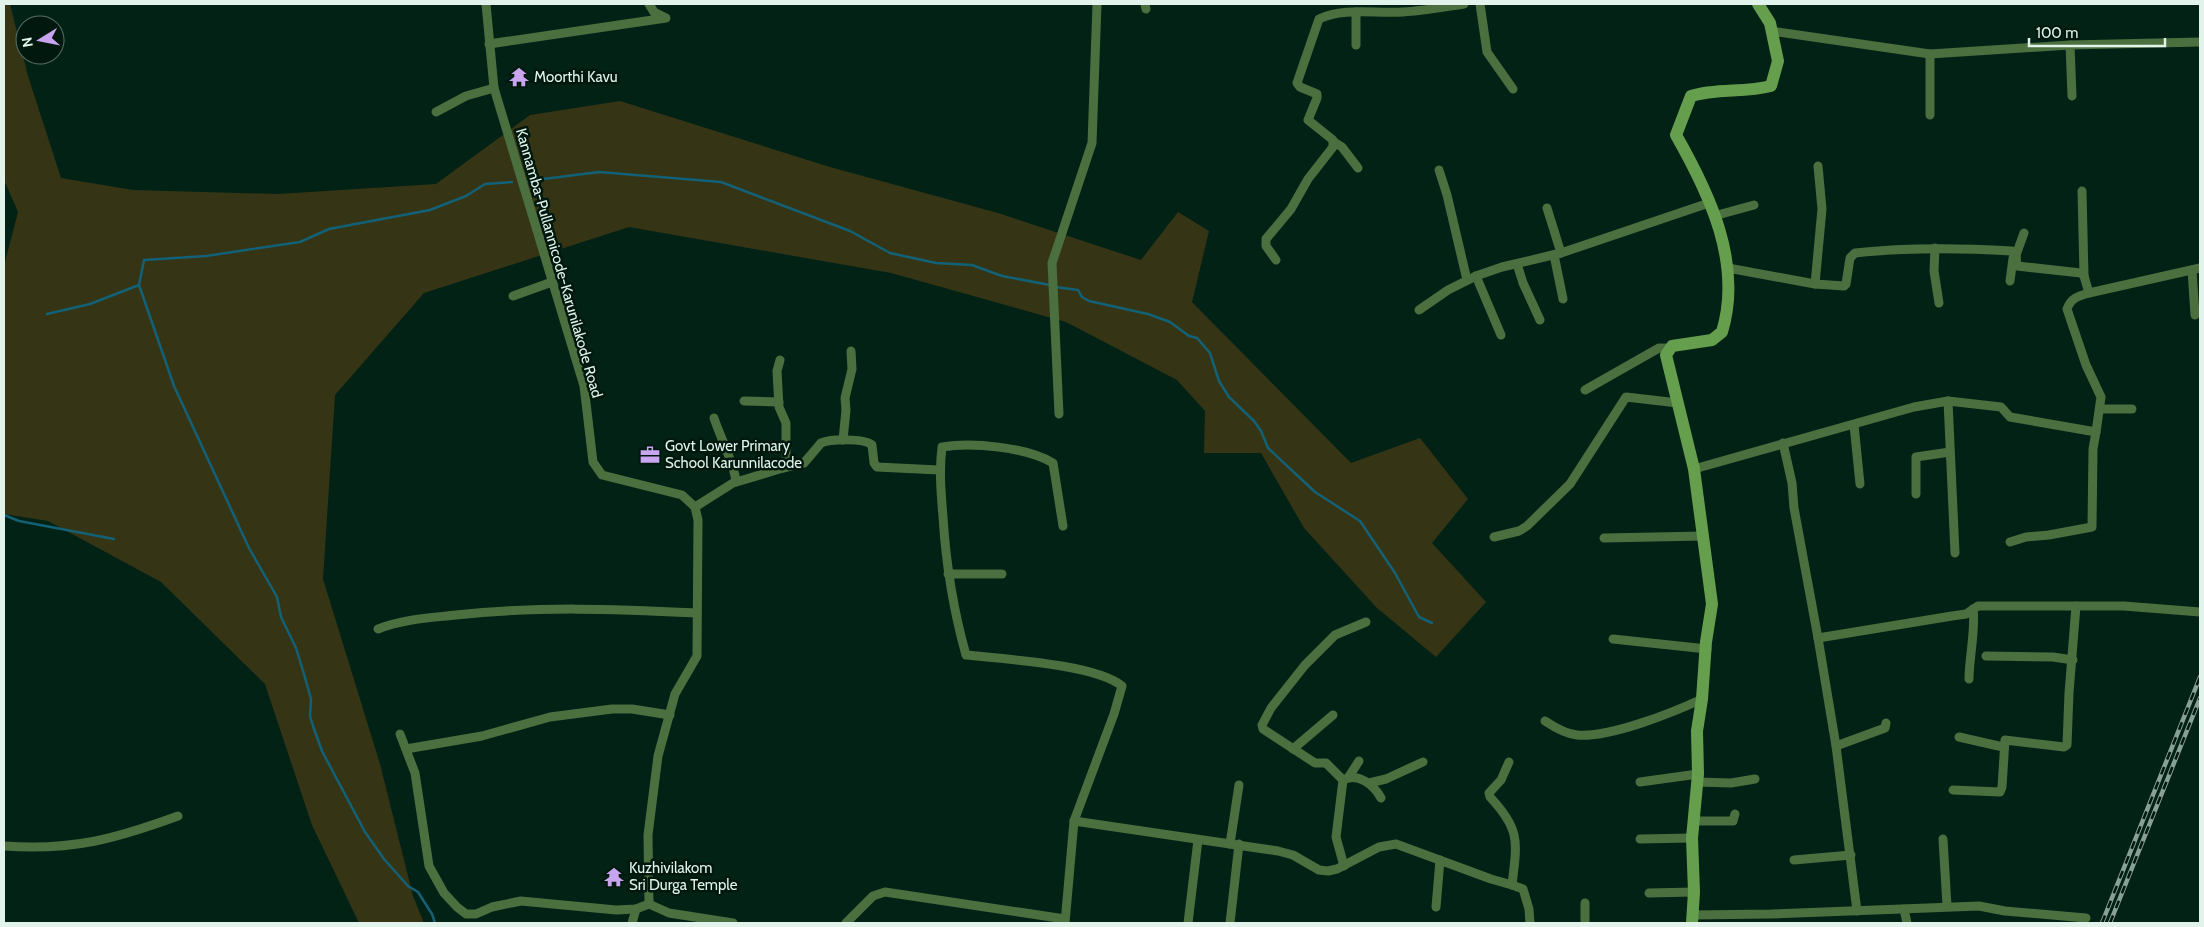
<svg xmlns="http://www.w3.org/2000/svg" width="2204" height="927" viewBox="0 0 2204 927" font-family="Cabin,sans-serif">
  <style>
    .green { fill: #353516 }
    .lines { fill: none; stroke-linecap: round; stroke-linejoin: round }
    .stream { stroke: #136176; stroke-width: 2.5 }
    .minor { stroke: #4b6f3e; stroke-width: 9 }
    .secondary { stroke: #659f4e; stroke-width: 12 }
    .rail-casing { stroke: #89a096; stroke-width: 4.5 }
    .rail { stroke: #00180e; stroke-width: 2.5; stroke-dasharray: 8; stroke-linecap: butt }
    .labels { text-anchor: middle; stroke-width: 5; stroke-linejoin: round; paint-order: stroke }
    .poi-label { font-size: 15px; fill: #e1f3ea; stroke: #00180e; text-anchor: start }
    .street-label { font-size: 15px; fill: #e1f3ea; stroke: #00180e }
  </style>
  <rect width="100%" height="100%" fill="#022216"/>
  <path class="green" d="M4 4H10L28 76 61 178 133 190 278 194 436 184 530 115 620 101 830 167 998 213 1141 260 1178 212 1209 231 1192 302 1351 463 1420 438 1468 499 1432 543 1486 602 1436 657 1377 608 1304 528 1261 453H1204L1205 411 1177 380 1066 322 891 273 629 227 424 293 335 395 323 579 380 764 413 896 424 923H359L312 825 265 684 161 582 48 521 4 514V266L18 212 4 180Z"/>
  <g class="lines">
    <g class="stream">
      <path d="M528 181 599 172 721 182 850 231 890 253 936 263 972 265 1002 276 1050 285"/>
      <path d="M139 285 174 386 249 548 277 597 281 617 296 648 304 674 311 699 310 716 313 726 322 751 365 832 384 859 408 886 418 892 432 914 435 923"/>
      <path d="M1055 287 1078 290 1082 297 1089 301 1148 314 1170 322 1189 336 1197 338 1210 353 1219 381 1229 397 1254 421 1261 431 1268 448 1315 492 1360 521 1395 573 1419 617 1432 623"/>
      <path d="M47 314 90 304 139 285 144 260 206 256 300 242 329 229 430 210 466 196 485 184 512 182"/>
      <path d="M4 515 19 521 114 539"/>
    </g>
    <g class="minor">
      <path d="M486 4 494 88 584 386 593 462 602 475 682 495 695 507 698 520 697 656 675 694 658 756 648 835 649 904 669 913 733 923"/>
      <path d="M1145 4 1146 9"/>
      <path d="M1480 4 1487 52 1513 89"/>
      <path d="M1356 12V45"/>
      <path d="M1771 31 1930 54"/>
      <path d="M489 44 666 18 654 12 649 4"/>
      <path d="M2072 96 2070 45 2200 42"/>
      <path d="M436 112 466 96 494 88"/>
      <path d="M1930 115V54L2070 45"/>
      <path d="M1334 142 1342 147 1358 168"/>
      <path d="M1439 170 1447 195 1467 280"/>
      <path d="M2082 191 2084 276"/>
      <path d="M1547 208 1561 253"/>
      <path d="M1714 216 1754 205"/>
      <path d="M1935 248 1934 271 1939 303"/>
      <path d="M1554 255 1563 299"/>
      <path d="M2016 255 2024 233"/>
      <path d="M1276 260 1266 246V239L1291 209 1308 179 1333 147V140L1308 120 1317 98V94L1300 87 1297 83 1319 19C1344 7 1375 14 1403 12 1423 11 1444 7 1464 4"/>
      <path d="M1517 264 1523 283 1540 320"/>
      <path d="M1728 268 1815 284 1844 286 1846 284 1850 258 1855 253C1908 247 1960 248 2012 251L2016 255 2017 266 2081 273 2084 276 2089 293"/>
      <path d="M2192 270 2195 315"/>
      <path d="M1476 276 1501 335"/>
      <path d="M2010 281 2013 258"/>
      <path d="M1815 284 1822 209 1818 166"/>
      <path d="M513 296 552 282"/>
      <path d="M1419 310 1448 290 1476 276 1502 267 1561 253 1709 203"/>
      <path d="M1585 390 1659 348H1665L1668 351"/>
      <path d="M744 401 779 402"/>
      <path d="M1948 401 1955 553"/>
      <path d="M2100 409H2132"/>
      <path d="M1059 414 1052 263 1092 143 1097 4"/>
      <path d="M714 418C720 437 735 465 736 482"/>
      <path d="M1854 425 1860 484"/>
      <path d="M843 440 846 410 845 398 852 369 851 351"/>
      <path d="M1783 443 1792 483 1794 508 1818 638 1836 746 1857 911"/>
      <path d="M783 468 804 463 821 443C831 439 864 438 872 445L874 463 877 467 939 470"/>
      <path d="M1694 469 1914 407 1948 401 2001 407 2010 417 2096 432 2101 397 2086 365 2067 309C2071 298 2078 296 2089 293L2200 268"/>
      <path d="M1916 494V457L1950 452"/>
      <path d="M695 507 733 483 783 468 786 461V423L779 407 777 371 780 360"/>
      <path d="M1063 526 1053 463C1026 447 972 442 942 447 939 471 941 493 943 517 946 564 953 609 966 655 1002 659 1095 664 1122 686L1114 714 1074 821 1065 923"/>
      <path d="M1494 537 1519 531 1527 526 1570 484 1626 397 1678 403"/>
      <path d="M1604 538 1704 536"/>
      <path d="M2010 542 2026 537 2049 535 2092 527 2093 449 2096 432"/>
      <path d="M948 574H1002"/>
      <path d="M378 629C404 619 429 618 456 615 537 606 616 609 697 613"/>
      <path d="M1818 638 1952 616 1966 614 1978 606H2124L2200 612"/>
      <path d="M1613 639 1707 649"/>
      <path d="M1986 656 2053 657 2073 660"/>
      <path d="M1969 679C1969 659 1976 627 1973 609"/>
      <path d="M1545 721C1554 727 1566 734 1577 735 1609 738 1672 713 1702 699"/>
      <path d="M400 734 415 773 429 866 444 893 457 907 466 914H476L492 907 521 901 616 910 636 909 649 904"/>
      <path d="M1959 737 2003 747"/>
      <path d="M1836 746 1885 728 1886 723"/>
      <path d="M406 749 482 736 550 717 612 709H632L670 715"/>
      <path d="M1293 749 1333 715"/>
      <path d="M1509 762 1501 780 1489 793 1490 797C1521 830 1517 842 1512 885L1523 889 1529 909 1530 923"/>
      <path d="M1348 778 1359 761"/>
      <path d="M1343 780C1358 772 1374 785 1381 798"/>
      <path d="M1640 782 1698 774"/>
      <path d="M1697 782 1731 783 1755 779"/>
      <path d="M1369 783 1386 779 1423 762"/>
      <path d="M1953 790 2000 792 2002 787 2005 740 2064 747 2067 745 2069 693 2076 606"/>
      <path d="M1074 821 1278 851 1293 855 1319 870 1328 871 1337 869 1379 847 1396 844 1491 879 1512 885"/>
      <path d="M1694 821H1733L1735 814"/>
      <path d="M1640 839 1692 838"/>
      <path d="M1943 839 1947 906"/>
      <path d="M1230 844 1239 785"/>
      <path d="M4 846C72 851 115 839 178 816"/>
      <path d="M1794 860 1851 855"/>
      <path d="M1344 866 1336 837 1343 780 1326 763H1315L1263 729 1262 725 1271 708 1305 665 1335 635 1366 622"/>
      <path d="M1649 893 1694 892"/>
      <path d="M1436 907 1440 860"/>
      <path d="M1904 909 1907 923"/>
      <path d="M1692 915 1771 914 1979 906 2005 911 2086 918"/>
      <path d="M632 923 636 909"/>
      <path d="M846 923 873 896 885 892 1065 919"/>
      <path d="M1188 923 1198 840"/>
      <path d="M1230 923 1239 844"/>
      <path d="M1585 923V903"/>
    </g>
    <path class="secondary" d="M1692 923 1694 892 1692 838 1698 774 1697 731 1702 699 1706 642 1712 604 1694 469 1666 355 1672 346 1712 340 1722 332C1743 263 1709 193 1676 135L1691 96C1717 88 1744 93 1771 86L1778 61 1770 23 1758 4"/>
    <defs>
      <g id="rail">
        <path d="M2102 923 2200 677"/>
        <path d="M2110 923 2200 698"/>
      </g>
    </defs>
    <use href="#rail" class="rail-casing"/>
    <use href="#rail" class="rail"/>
  </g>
  <defs>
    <symbol id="temple-bare" viewBox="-9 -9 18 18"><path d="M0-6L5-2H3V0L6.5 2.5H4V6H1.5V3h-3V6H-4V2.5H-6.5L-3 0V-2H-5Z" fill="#c8a5ee" stroke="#00180e" stroke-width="2.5" paint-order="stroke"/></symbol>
    <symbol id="office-bare" viewBox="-9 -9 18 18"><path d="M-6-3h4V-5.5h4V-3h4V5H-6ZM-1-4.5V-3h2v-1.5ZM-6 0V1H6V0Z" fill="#c8a5ee" stroke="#00180e" stroke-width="2.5" paint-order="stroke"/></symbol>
  </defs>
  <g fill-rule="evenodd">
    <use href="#temple-bare" x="505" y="63" width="28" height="28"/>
    <use href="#office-bare" x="636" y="441" width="28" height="28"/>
    <use href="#temple-bare" x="600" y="863" width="28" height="28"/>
  </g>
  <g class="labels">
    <g class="poi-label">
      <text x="534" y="82">Moorthi Kavu</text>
      <text x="665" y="451">Govt Lower Primary<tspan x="665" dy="17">School Karunnilacode</tspan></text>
      <text x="629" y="873">Kuzhivilakom<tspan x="629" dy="17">Sri Durga Temple</tspan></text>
    </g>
    <g class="street-label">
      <text transform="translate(559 263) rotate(74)" y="5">Kannamba-Pullannicode-Karunilakode Road</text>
    </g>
  </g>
  <rect width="2204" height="927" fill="none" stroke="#e1f3ea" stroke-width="10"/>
  <g transform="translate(40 40) rotate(260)"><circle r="24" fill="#00180e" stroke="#5a7066"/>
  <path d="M0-4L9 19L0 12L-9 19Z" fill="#c8a5ee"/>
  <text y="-8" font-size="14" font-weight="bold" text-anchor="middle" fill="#e1f3ea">N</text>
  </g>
  <path d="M2029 38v8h136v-8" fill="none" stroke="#e1f3ea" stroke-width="2.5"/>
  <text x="2036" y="38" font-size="15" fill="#e1f3ea" stroke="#00180e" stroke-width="4" paint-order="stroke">100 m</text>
</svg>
